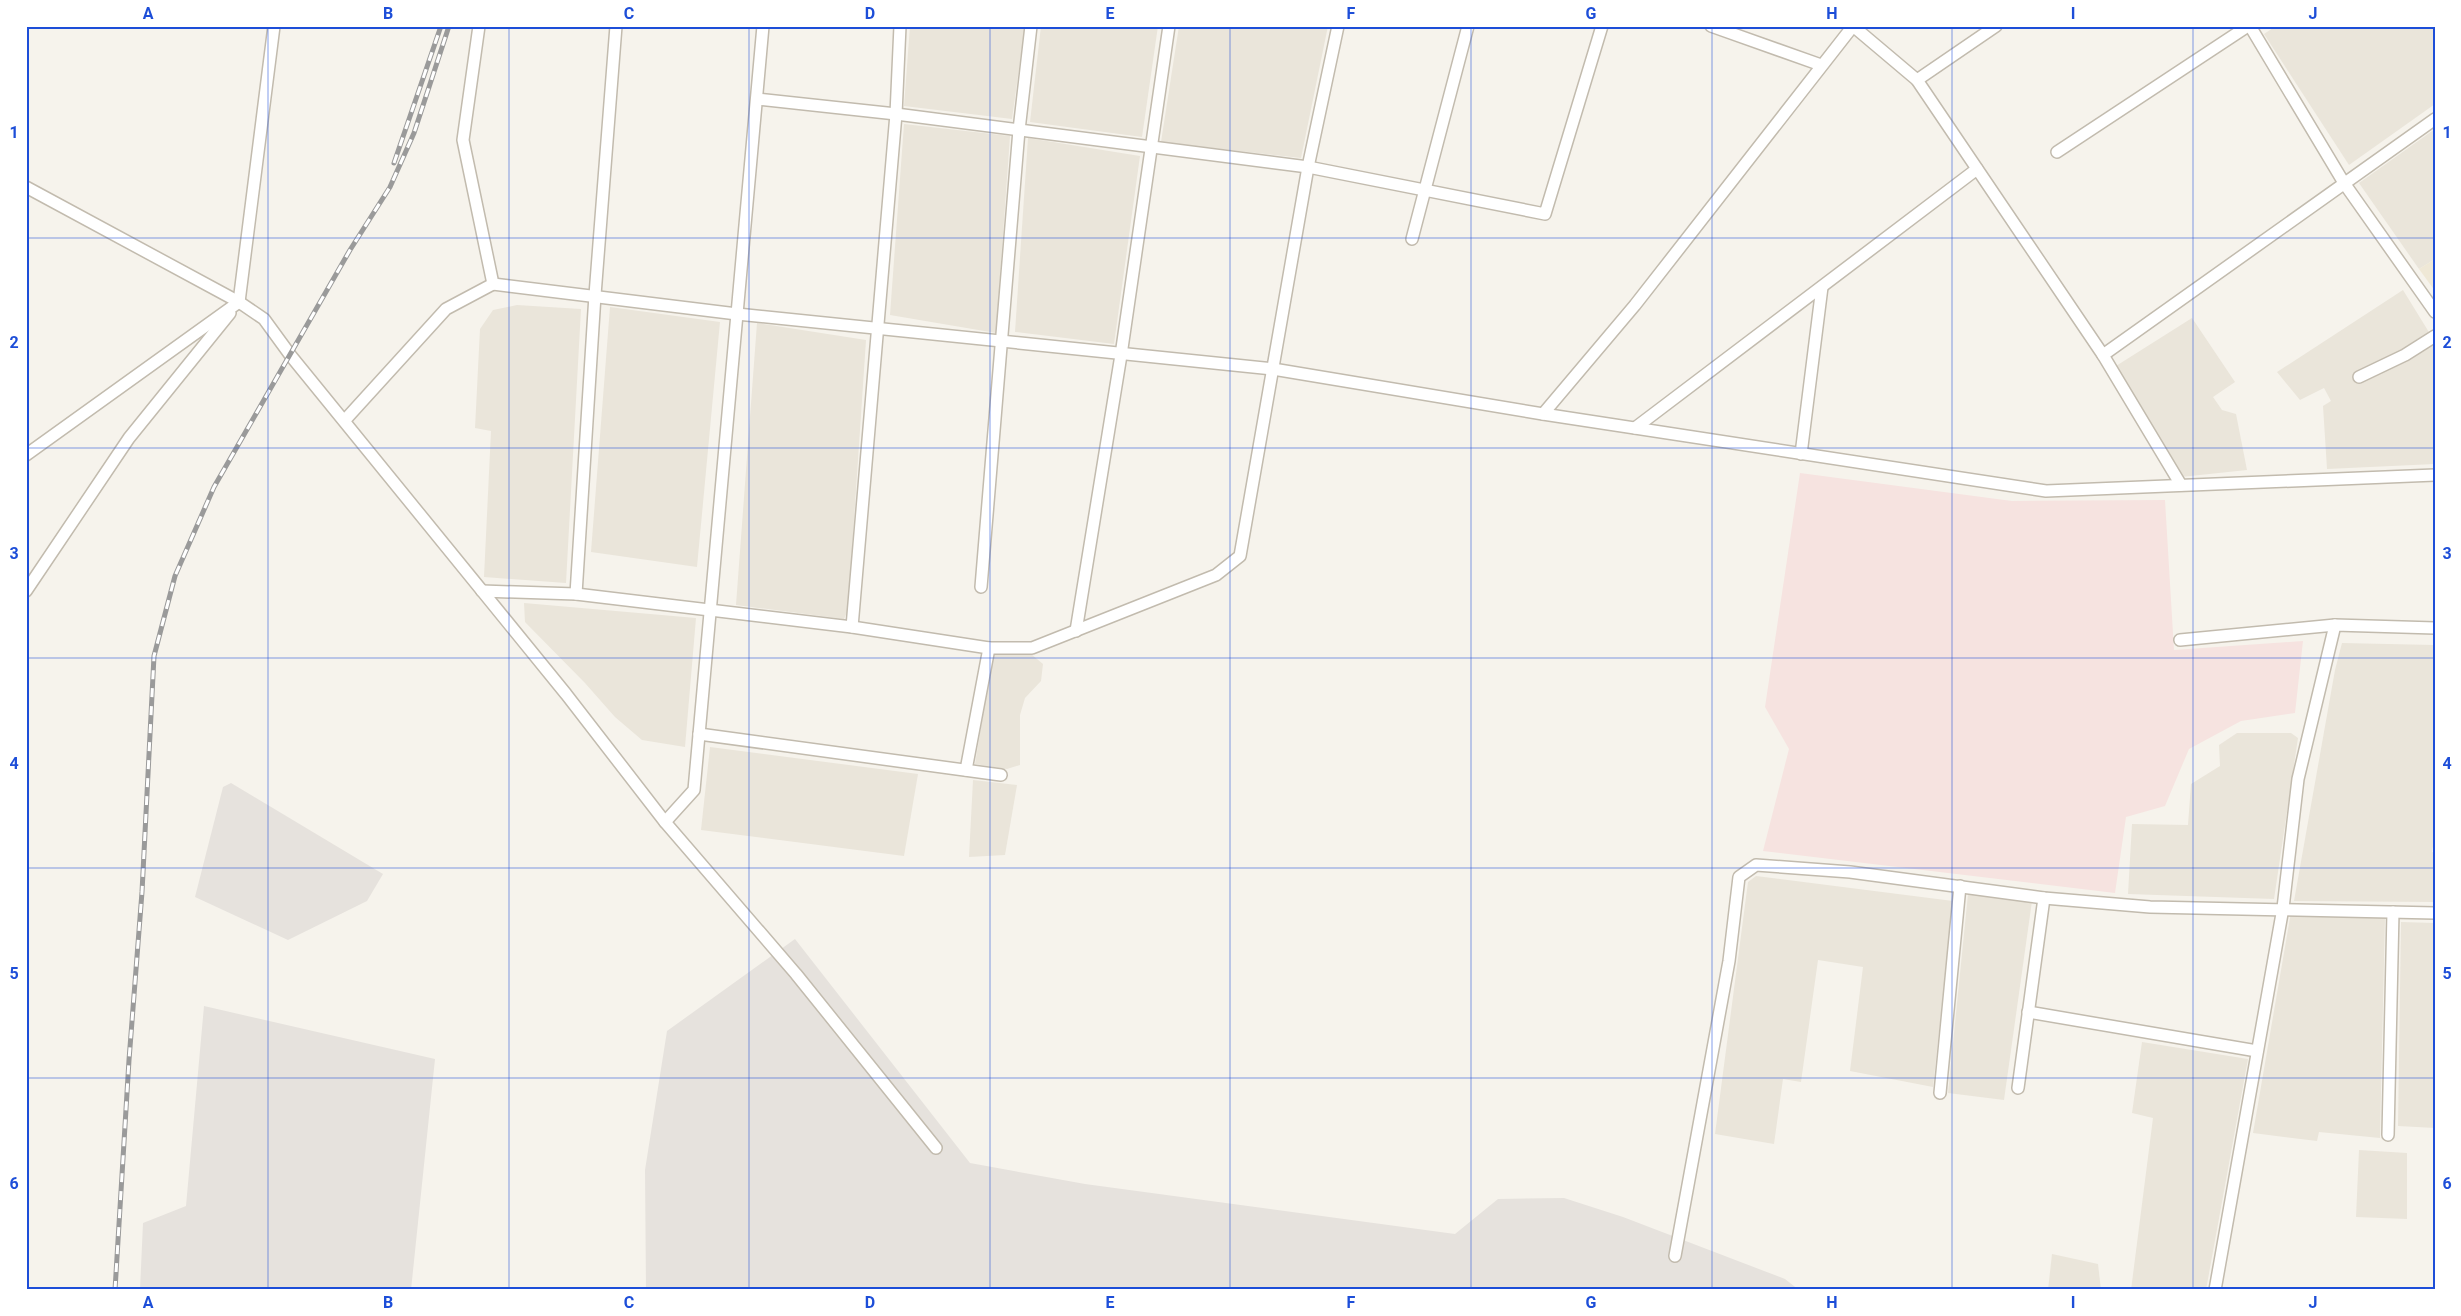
<svg xmlns="http://www.w3.org/2000/svg" width="2461" height="1316" viewBox="0 0 2461 1316" font-family="Roboto,sans-serif">
  <style>
    .residential { fill: #eae5da }
    .industrial { fill: #e6e2dd }
    .education { fill: #efe8d6 }
    .medical { fill: #f6e3e0 }
    .lines { fill: none; stroke-linecap: round; stroke-linejoin: round }
    .minor-casing { stroke: #c2bbae; stroke-width: 14 }
    .minor { stroke: #fff; stroke-width: 11 }
    .rail-casing { stroke: #9a9a9a; stroke-width: 5 }
    .rail { stroke: #fff; stroke-width: 3; stroke-dasharray: 9; stroke-linecap: butt }
    .grid { fill: none; stroke: #1d4ed8; stroke-width: 1; stroke-opacity: 0.55 }
    .neatline { fill: none; stroke: #1d4ed8; stroke-width: 2 }
    .grid-label { font-size: 16px; text-anchor: middle; font-weight: bold; fill: #1d4ed8 }
  </style>
  <rect width="100%" height="100%" fill="#f6f3ec"/>
  <g class="residential">
    <path d="M910 26H1025L1012 119 904 106Z"/>
    <path d="M1041 26H1158L1142 137 1030 122Z"/>
    <path d="M1179 26H1328L1301 158 1161 142Z"/>
    <path d="M2276 26H2435V104L2349 165 2264 34Z"/>
    <path d="M904 124 1010 136 996 333 890 315Z"/>
    <path d="M2435 129V259L2419 269 2359 183Z"/>
    <path d="M1028 138 1140 156 1114 344 1015 332Z"/>
    <path d="M2403 290 2435 342V464L2327 469 2323 406 2331 401 2324 388 2300 400 2277 372Z"/>
    <path d="M517 305 581 309 566 583 484 577 491 431 475 428 480 329 493 310Z"/>
    <path d="M610 307 720 322 697 567 591 552Z"/>
    <path d="M2192 318 2235 382 2213 397 2222 410 2236 414 2247 470 2181 477 2116 366Z"/>
    <path d="M757 323 866 340 848 610 844 619 736 605Z"/>
    <path d="M524 603 696 618 685 747 642 740 615 717 585 683 525 622Z"/>
    <path d="M2342 643 2434 645 2435 835 2432 852 2435 853V902L2294 901 2335 670Z"/>
    <path d="M993 653 1031 654 1043 664 1041 681 1025 698 1020 715V765L1007 769 975 764Z"/>
    <path d="M2237 733H2291L2298 738 2274 899 2128 894 2132 824 2188 825 2191 784 2220 766 2219 745Z"/>
    <path d="M710 747 918 774 904 856 701 830Z"/>
    <path d="M973 780 1017 785 1005 855 969 857Z"/>
    <path d="M1756 876 1953 901 1933 1087 1850 1071 1863 967 1818 960 1801 1082 1783 1079 1774 1144 1715 1134 1748 882Z"/>
    <path d="M1968 894 2032 901 2004 1100 1948 1093Z"/>
    <path d="M2291 912 2385 918 2380 1138 2319 1132 2317 1141 2253 1133Z"/>
    <path d="M2401 922 2435 923V1128L2398 1126Z"/>
    <path d="M2142 1042 2248 1059 2206 1290H2131L2153 1118 2132 1113Z"/>
    <path d="M2359 1150 2407 1153V1219L2356 1217Z"/>
    <path d="M2052 1254 2098 1264 2101 1290H2048Z"/>
  </g>
  <g class="industrial">
    <path d="M231 783 383 874 367 901 288 940 195 897 223 787Z"/>
    <path d="M795 939 970 1163 1085 1184 1455 1234 1498 1199 1564 1198 1623 1217 1785 1279 1799 1290H646L645 1170 667 1031Z"/>
    <path d="M204 1006 435 1059 411 1290H140L143 1223 186 1206Z"/>
  </g>
  <path class="education" d="M2435 259V291L2419 269Z"/>
  <path class="medical" d="M1800 473 2012 501 2165 500 2174 650 2303 641 2295 713 2241 721 2189 749 2165 806 2126 817 2115 893 1763 851 1789 749 1765 707Z"/>
  <g class="lines">
    <defs>
      <g id="minor">
        <path d="M1711 26 1821 65"/>
        <path d="M2250 26 2344 183 2435 312"/>
        <path d="M1917 80 1996 26"/>
        <path d="M757 99 896 114 1308 167 1545 214 1602 26"/>
        <path d="M2057 152 2248 26"/>
        <path d="M26 187 239 302 264 319 291 356 566 694 665 822 796 974 936 1148"/>
        <path d="M1412 239 1468 26"/>
        <path d="M493 284 737 314 1273 369 1543 414 2046 491 2435 475"/>
        <path d="M2103 355 2435 119"/>
        <path d="M2359 377 2405 355 2435 336"/>
        <path d="M1543 414 1635 305 1853 26 1917 80 2103 355 2181 485"/>
        <path d="M345 420 446 309 493 284 463 140 479 26"/>
        <path d="M1635 428 1977 169"/>
        <path d="M1801 454 1822 287"/>
        <path d="M26 455 239 302 274 26"/>
        <path d="M981 587 1019 130 1031 26"/>
        <path d="M26 591 129 438 230 313"/>
        <path d="M482 591 576 594 852 627 989 648H1032L1216 575 1240 556 1308 167 1338 26"/>
        <path d="M576 594 595 295 616 26"/>
        <path d="M852 627 896 114 900 26"/>
        <path d="M1076 631 1121 355 1169 26"/>
        <path d="M2180 640 2335 625 2435 628"/>
        <path d="M699 734 1001 775"/>
        <path d="M966 770 989 648"/>
        <path d="M665 822 694 790 763 26"/>
        <path d="M2028 1012 2257 1051"/>
        <path d="M2018 1088 2044 898"/>
        <path d="M1940 1093 1960 886"/>
        <path d="M2388 1135 2393 912"/>
        <path d="M1675 1256 1729 961 1739 877 1756 865 1850 872 2044 898 2150 907 2435 913"/>
        <path d="M2215 1290 2283 908 2298 779 2335 625"/>
      </g>
    </defs>
    <use href="#minor" class="minor-casing"/>
    <use href="#minor" class="minor"/>
    <defs>
      <g id="rail">
        <path d="M394 163 441 26"/>
        <path d="M115 1290 129 1060 142 892 154 656 175 576 214 487 350 250 390 187 414 133 449 26"/>
      </g>
    </defs>
    <use href="#rail" class="rail-casing"/>
    <use href="#rail" class="rail"/>
  </g>
  <path class="grid" d="M268 26V1290M509 26V1290M749 26V1290M990 26V1290M1230 26V1290M1471 26V1290M1712 26V1290M1952 26V1290M2193 26V1290M26 238H2435M26 448H2435M26 658H2435M26 868H2435M26 1078H2435"/>
  <rect width="2461" height="1316" fill="none" stroke="#ffffff" stroke-width="55"/>
  <rect x="28" y="28" width="2406" height="1260" class="neatline"/>
  <g class="grid-label">
    <text x="148" y="19">A</text>
    <text x="388" y="19">B</text>
    <text x="629" y="19">C</text>
    <text x="870" y="19">D</text>
    <text x="1110" y="19">E</text>
    <text x="1351" y="19">F</text>
    <text x="1591" y="19">G</text>
    <text x="1832" y="19">H</text>
    <text x="2073" y="19">I</text>
    <text x="2313" y="19">J</text>
    <text x="14" y="138">1</text>
    <text x="2447" y="138">1</text>
    <text x="14" y="348">2</text>
    <text x="2447" y="348">2</text>
    <text x="14" y="559">3</text>
    <text x="2447" y="559">3</text>
    <text x="14" y="769">4</text>
    <text x="2447" y="769">4</text>
    <text x="14" y="979">5</text>
    <text x="2447" y="979">5</text>
    <text x="14" y="1189">6</text>
    <text x="2447" y="1189">6</text>
    <text x="148" y="1308">A</text>
    <text x="388" y="1308">B</text>
    <text x="629" y="1308">C</text>
    <text x="870" y="1308">D</text>
    <text x="1110" y="1308">E</text>
    <text x="1351" y="1308">F</text>
    <text x="1591" y="1308">G</text>
    <text x="1832" y="1308">H</text>
    <text x="2073" y="1308">I</text>
    <text x="2313" y="1308">J</text>
  </g>
</svg>
